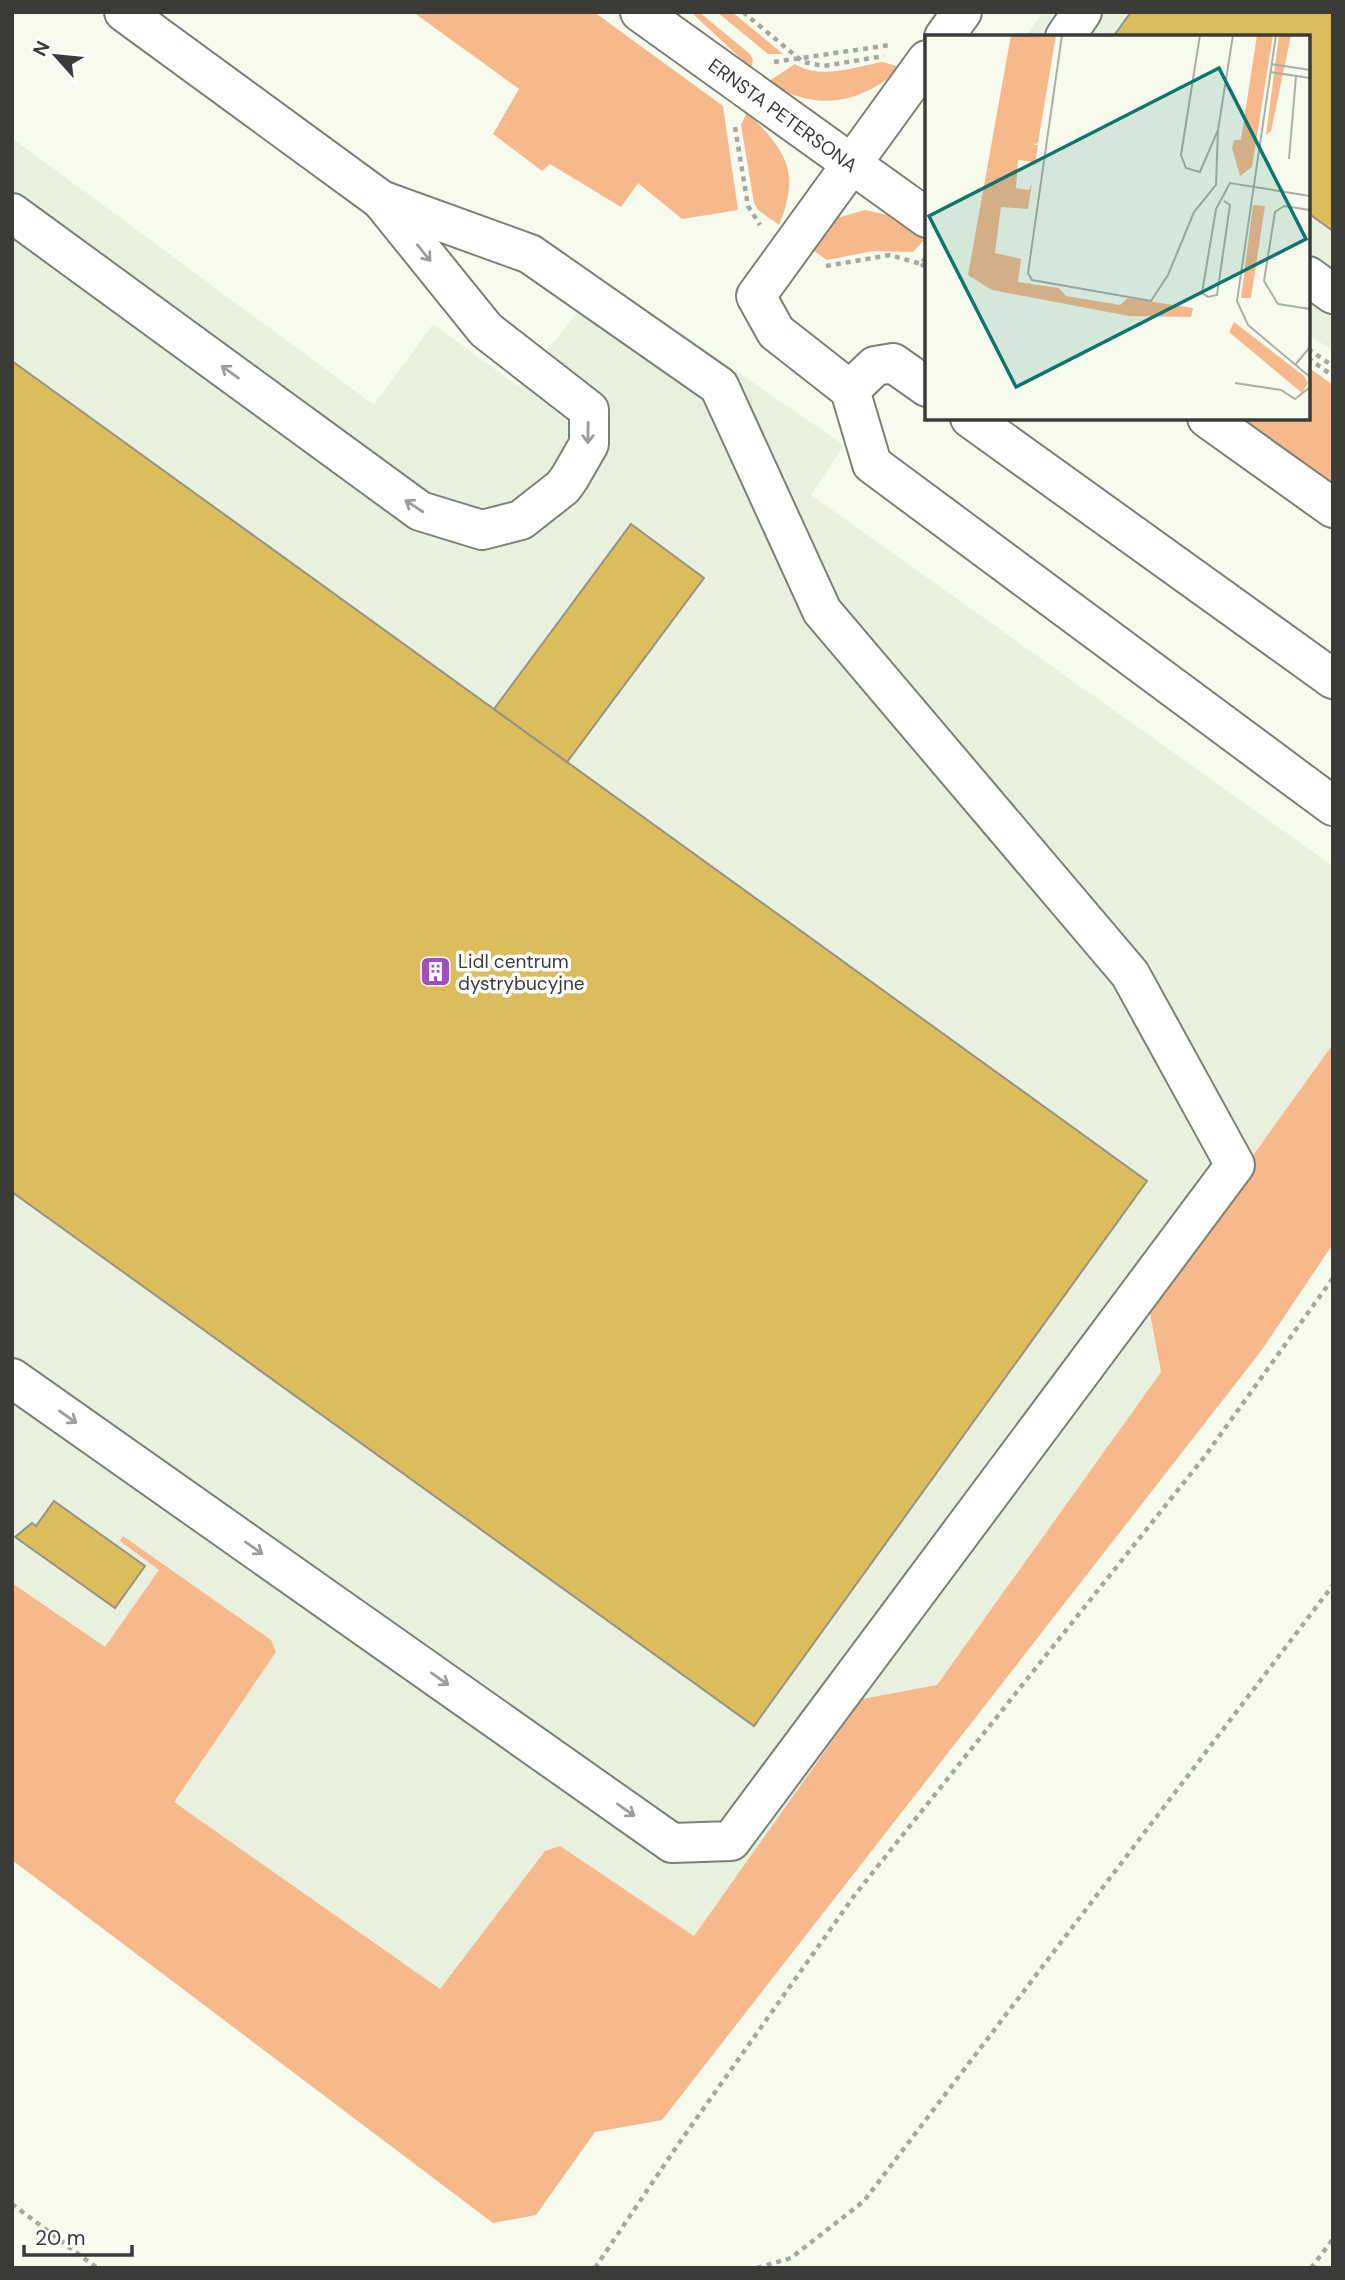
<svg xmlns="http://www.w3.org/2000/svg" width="1345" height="2280" viewBox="0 0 1345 2280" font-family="'DM Sans',sans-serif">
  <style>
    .built { fill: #e9f1de }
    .green { fill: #f7b88b }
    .building { fill: #ddbc5c; stroke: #969286; stroke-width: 2 }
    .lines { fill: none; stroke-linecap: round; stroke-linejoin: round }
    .minor-casing { stroke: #7c8075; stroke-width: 42 }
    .path { stroke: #a6a9a0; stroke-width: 4.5; stroke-dasharray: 5 5; stroke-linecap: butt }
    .minor { stroke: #fff; stroke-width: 38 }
    .oneway { stroke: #9d9e9c }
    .labels { text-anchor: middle; stroke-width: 7; stroke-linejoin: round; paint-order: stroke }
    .street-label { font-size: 19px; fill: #3b3c38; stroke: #fff }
    .poi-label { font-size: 19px; fill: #3b3c38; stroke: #fff; text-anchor: start }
    .inset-road { fill: none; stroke: #abafa5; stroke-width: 2 }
    .view { fill: #0f766e; fill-opacity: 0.15; stroke: #0f766e; stroke-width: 3.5 }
    .inset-edge { fill: none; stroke: #3b3c38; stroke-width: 3.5 }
  </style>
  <rect width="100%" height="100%" fill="#f6fbee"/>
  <g class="built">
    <path d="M1043 12H1333V351L1308 334V37H1025Z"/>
    <path d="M12 138 374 405 433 324 518 386 604 280 844 445 811 495 1333 866V1244L1261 1351 662 2120 595 2132 536 2215 493 2223 12 1860Z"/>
  </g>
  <g class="green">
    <path d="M413 12H594L723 106 738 210 682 219 638 183 621 207 550 164 542 171 493 134 519 89Z"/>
    <path d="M691 12H699L750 54 753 60 751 68Z"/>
    <path d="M717 12H732L783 54H768Z"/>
    <path d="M882 62 901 67C865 103 812 114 769 81L795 64C819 80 855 67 882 62Z"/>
    <path d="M747 112C786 151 801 171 779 225L758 210 754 203 741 125Z"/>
    <path d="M865 210 887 215 924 240 913 252 873 251 827 260 810 248 837 218Z"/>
    <path d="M1308 367 1333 385V483L1241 418H1308Z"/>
    <path d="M1333 1044V1244L1261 1351 662 2120 595 2132 536 2215 493 2223 12 1860V1583L105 1647 159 1570 120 1541 123 1536 271 1640 276 1652 174 1802 440 1989 545 1851 560 1846 694 1936 862 1699 937 1685 1161 1372 1148 1302Z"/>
  </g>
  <g class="building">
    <path d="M1131 12H1333V231L1308 213V37H1113Z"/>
    <path d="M12 361 1147 1181 754 1726 12 1192Z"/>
    <path d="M631 524 704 578 567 762 494 709Z"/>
    <path d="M54 1501 145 1566 115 1608 15 1537 32 1523 36 1526Z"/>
  </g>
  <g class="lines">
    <defs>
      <g id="minor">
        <path d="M640 12 927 218"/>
        <path d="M944 37 962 12"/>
        <path d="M1065 37 1082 12"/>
        <path d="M927 60 756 296 776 332 850 390 872 464 1333 806"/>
        <path d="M12 213 420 511 482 530 521 520 563 487 570 477 589 444V410L486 330 381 200 124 12"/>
        <path d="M1308 276 1333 294"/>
        <path d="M850 390 875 366 893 363 927 387"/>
        <path d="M970 418 1333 679"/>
        <path d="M1207 418 1333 508"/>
        <path d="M12 1378 672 1843 731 1841 1235 1165 1130 974 822 611 719 386 530 254 381 200"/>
      </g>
    </defs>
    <use href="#minor" class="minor-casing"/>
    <g class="path">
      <path d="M743 12 803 62 824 66 884 56"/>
      <path d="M774 62 890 45"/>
      <path d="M735 127 748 206 760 225"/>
      <path d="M921 264 927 268"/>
      <path d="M826 266 890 255 921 264 927 256"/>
      <path d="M1308 349 1333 366"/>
      <path d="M1308 358 1333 376"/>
      <path d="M12 2204 97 2268"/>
      <path d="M595 2268 677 2146 854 1896 1205 1456 1333 1278"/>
      <path d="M757 2268 791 2258 864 2201 1333 1585"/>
      <path d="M1311 2268 1333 2239"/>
    </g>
    <use href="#minor" class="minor"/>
  </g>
  <defs><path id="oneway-shaft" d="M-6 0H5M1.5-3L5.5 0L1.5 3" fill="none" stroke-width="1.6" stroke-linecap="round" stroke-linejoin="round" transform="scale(1.75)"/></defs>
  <g class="oneway">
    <use href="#oneway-shaft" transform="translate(424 253) rotate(51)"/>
    <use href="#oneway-shaft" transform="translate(230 372) rotate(-144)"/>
    <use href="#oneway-shaft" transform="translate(588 433) rotate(91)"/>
    <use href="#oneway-shaft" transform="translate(414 506) rotate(-147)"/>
    <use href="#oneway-shaft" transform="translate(68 1417) rotate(35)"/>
    <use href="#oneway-shaft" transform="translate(254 1548) rotate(35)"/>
    <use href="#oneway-shaft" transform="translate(440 1679) rotate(35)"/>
    <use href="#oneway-shaft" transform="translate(626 1810) rotate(35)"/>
  </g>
  <defs>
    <symbol id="building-square" viewBox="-11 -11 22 22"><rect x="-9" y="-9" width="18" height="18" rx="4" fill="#9f4fbf" stroke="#fff"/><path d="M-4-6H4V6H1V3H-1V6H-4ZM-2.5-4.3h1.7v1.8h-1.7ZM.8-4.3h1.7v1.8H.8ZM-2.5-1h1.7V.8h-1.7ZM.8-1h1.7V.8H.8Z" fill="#fff"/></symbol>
  </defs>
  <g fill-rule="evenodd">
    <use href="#building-square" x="418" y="954" width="35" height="35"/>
  </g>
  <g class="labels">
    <g class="street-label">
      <text transform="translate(783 115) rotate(36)" y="7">ERNSTA PETERSONA</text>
    </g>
    <g class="poi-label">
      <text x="458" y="968">Lidl centrum<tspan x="458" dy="22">dystrybucyjne</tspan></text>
    </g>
  </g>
  <g transform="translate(925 35)">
    <rect width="385" height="385" fill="#f6fbee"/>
    <path d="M86 0H131L113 108 108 110H113L110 131 109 127 93 125 91 153 104 155 107 148 103 174 76 172 70 218 96 224 93 247 134 253 141 261 195 270 203 263 268 273 266 282 204 281 67 255 43 240ZM332 0H348L327 132 315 141 307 113 309 105H316ZM354 0H366L346 96 341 100ZM328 170 340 171 326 263H316ZM309 287 379 341 383 348 377 358 304 297Z" fill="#f7b88b"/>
    <path class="inset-road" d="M137 0 103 238 107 245 226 266 243 240 269 177 291 150 293 95M275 0 256 120 261 133 275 137 293 95 308 0M351 0 312 266 323 290 385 342M346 29 385 35M345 37 385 43M364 124 371 41M299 166 305 170 292 260 283 262 277 258 291 174 305 148 385 161M385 175 359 171 350 177 339 246 353 269 385 274M370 330 385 312M310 348 356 355 370 364 385 352"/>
    <path class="view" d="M294 33 381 204 91 352 4 181Z"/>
    <rect width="385" height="385" class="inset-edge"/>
  </g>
  <rect width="1345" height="2280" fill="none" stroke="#3b3c38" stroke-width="28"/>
  <g transform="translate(56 56) rotate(297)" stroke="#ffffff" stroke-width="5" paint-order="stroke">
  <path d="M0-5L12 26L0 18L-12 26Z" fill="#3b3c38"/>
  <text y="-10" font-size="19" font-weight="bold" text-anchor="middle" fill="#3b3c38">N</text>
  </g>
  <path d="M24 2245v10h108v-10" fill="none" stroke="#3b3c38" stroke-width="3.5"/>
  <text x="35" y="2245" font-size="21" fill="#3b3c38" stroke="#ffffff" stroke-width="5" paint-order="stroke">20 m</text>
</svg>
